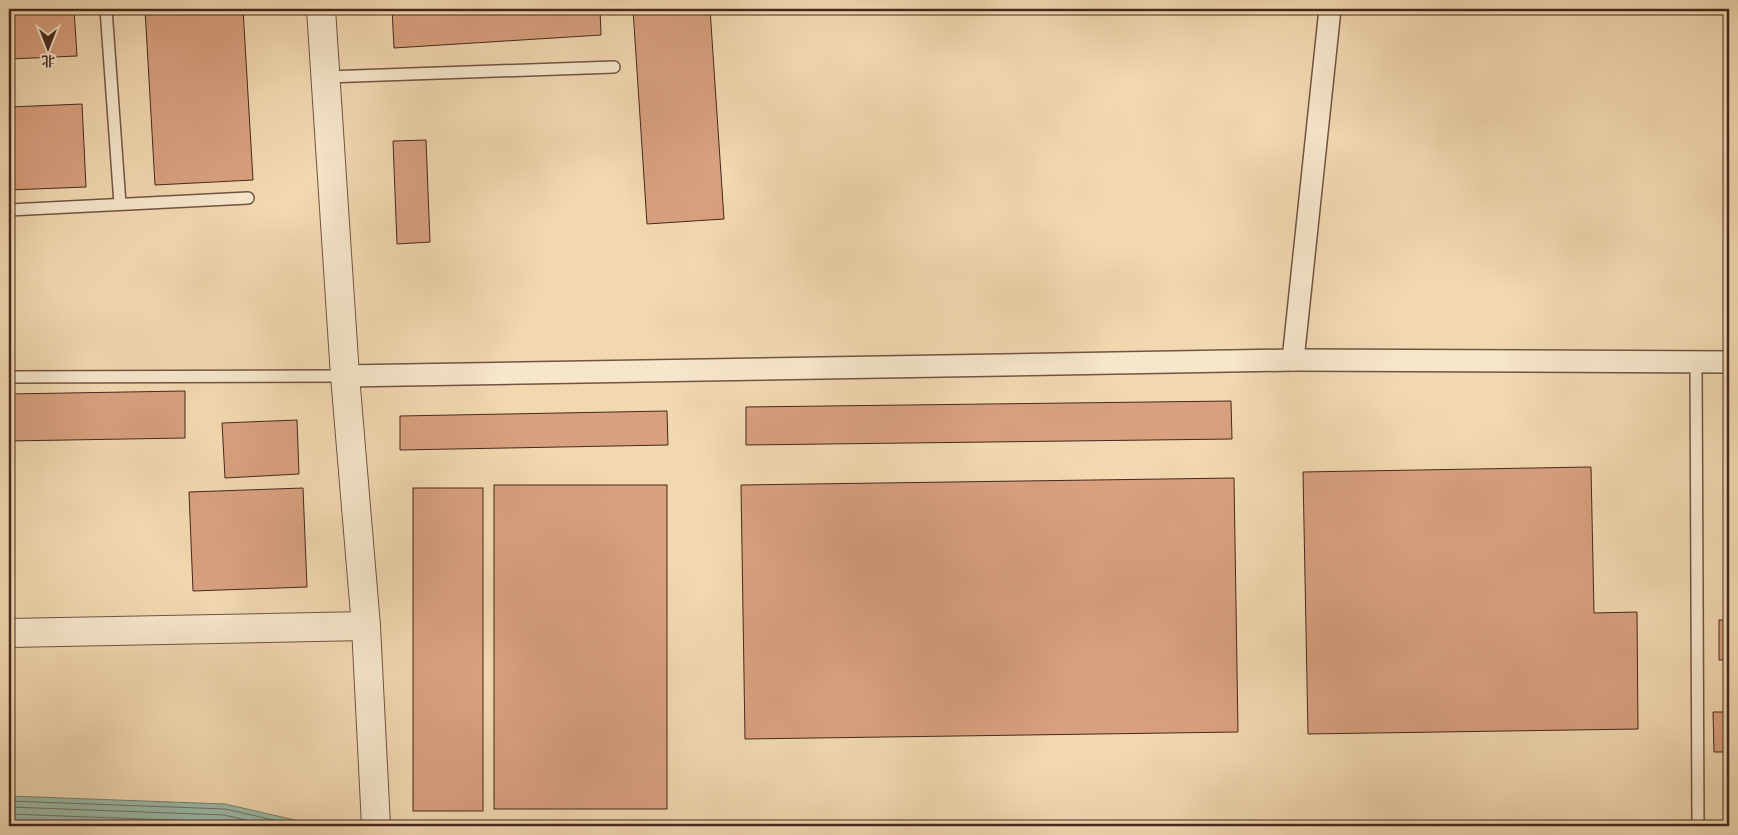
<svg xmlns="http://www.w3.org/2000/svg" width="1738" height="835" viewBox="0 0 1738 835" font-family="'IM FELL Great Primer','Noto Serif SC',serif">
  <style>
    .water { fill: #9bbaa9; stroke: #798071 }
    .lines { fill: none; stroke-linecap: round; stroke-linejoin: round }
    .shore { stroke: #717163; stroke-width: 1 }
    .building { fill: #d8a07f; stroke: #47281d }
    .service-casing { stroke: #725442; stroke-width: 14 }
    .minor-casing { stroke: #725442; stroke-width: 24 }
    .tertiary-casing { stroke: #725442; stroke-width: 30 }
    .service { stroke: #f6e6cc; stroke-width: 11 }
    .minor { stroke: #f6e6cc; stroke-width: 21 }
    .tertiary { stroke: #f6e6cc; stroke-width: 28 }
  </style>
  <rect width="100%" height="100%" fill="#f1d8b1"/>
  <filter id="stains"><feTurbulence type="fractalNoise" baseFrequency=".004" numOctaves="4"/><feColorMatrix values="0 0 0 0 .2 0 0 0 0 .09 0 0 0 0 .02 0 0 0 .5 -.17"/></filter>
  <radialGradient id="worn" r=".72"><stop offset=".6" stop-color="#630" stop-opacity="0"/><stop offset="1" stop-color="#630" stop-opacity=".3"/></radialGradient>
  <path class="water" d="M9 796 225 804 321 826H9Z"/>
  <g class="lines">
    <g class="shore">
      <path d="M9 801 225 809 300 826"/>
      <path d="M9 807 224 815 272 826"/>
      <path d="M9 814 223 822 240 826"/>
    </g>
  </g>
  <g class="building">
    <path d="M9 9H74L77 56 9 59Z"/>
    <path d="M145 9H243L253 180 155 185Z"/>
    <path d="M392 9H600L601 35 394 48Z"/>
    <path d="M633 9H710L724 219 647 224Z"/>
    <path d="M82 104 86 187 9 190V107Z"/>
    <path d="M426 140 430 242 397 244 393 141Z"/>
    <path d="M185 391V438L9 441V394Z"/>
    <path d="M1231 401 1232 439 746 445V407Z"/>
    <path d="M667 411 668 445 400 450V416Z"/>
    <path d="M297 420 299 474 225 478 222 423Z"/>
    <path d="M1591 467 1594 613 1637 612 1638 729 1308 734 1303 472Z"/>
    <path d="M1234 478 1238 732 745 739 741 485Z"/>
    <rect x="494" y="485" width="173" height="324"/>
    <path d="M303 488 307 587 193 591 189 492Z"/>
    <rect x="413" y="488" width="70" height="323"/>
    <rect x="1719" y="620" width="10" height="40"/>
    <path d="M1713 712H1729V752H1714Z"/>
    <rect x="1709" y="824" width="20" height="2"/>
  </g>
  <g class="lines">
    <defs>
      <g id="service">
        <path d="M106 9 120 204"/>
        <path d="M326 77 614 67"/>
        <path d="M9 210 248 198"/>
        <path d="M1696 361 1698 826"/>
        <path d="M9 377 344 376"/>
      </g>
      <g id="minor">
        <path d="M1293 360 1330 9"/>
        <path d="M345 376 1293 360 1729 362"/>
      </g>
      <g id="tertiary">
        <path d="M321 9 345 376 366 626 376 826"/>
        <path d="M9 633 366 626"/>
      </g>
    </defs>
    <use href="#service" class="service-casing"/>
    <use href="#minor" class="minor-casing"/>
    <use href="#tertiary" class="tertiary-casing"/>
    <use href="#service" class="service"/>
    <use href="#minor" class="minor"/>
    <use href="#tertiary" class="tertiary"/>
  </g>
  <rect width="1738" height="835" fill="none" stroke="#f1d8b1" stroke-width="30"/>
  <rect x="10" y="10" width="1718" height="815" fill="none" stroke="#47281d" stroke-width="2.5"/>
  <rect x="15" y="15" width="1708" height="805" fill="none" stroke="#47281d"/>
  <g transform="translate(48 48) rotate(180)" stroke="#f6e6cc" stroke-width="4" paint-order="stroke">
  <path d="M0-4L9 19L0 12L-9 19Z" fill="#47281d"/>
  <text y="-8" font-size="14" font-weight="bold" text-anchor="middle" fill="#47281d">北</text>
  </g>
  <rect width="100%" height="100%" filter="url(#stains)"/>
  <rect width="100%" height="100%" fill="url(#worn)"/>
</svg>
